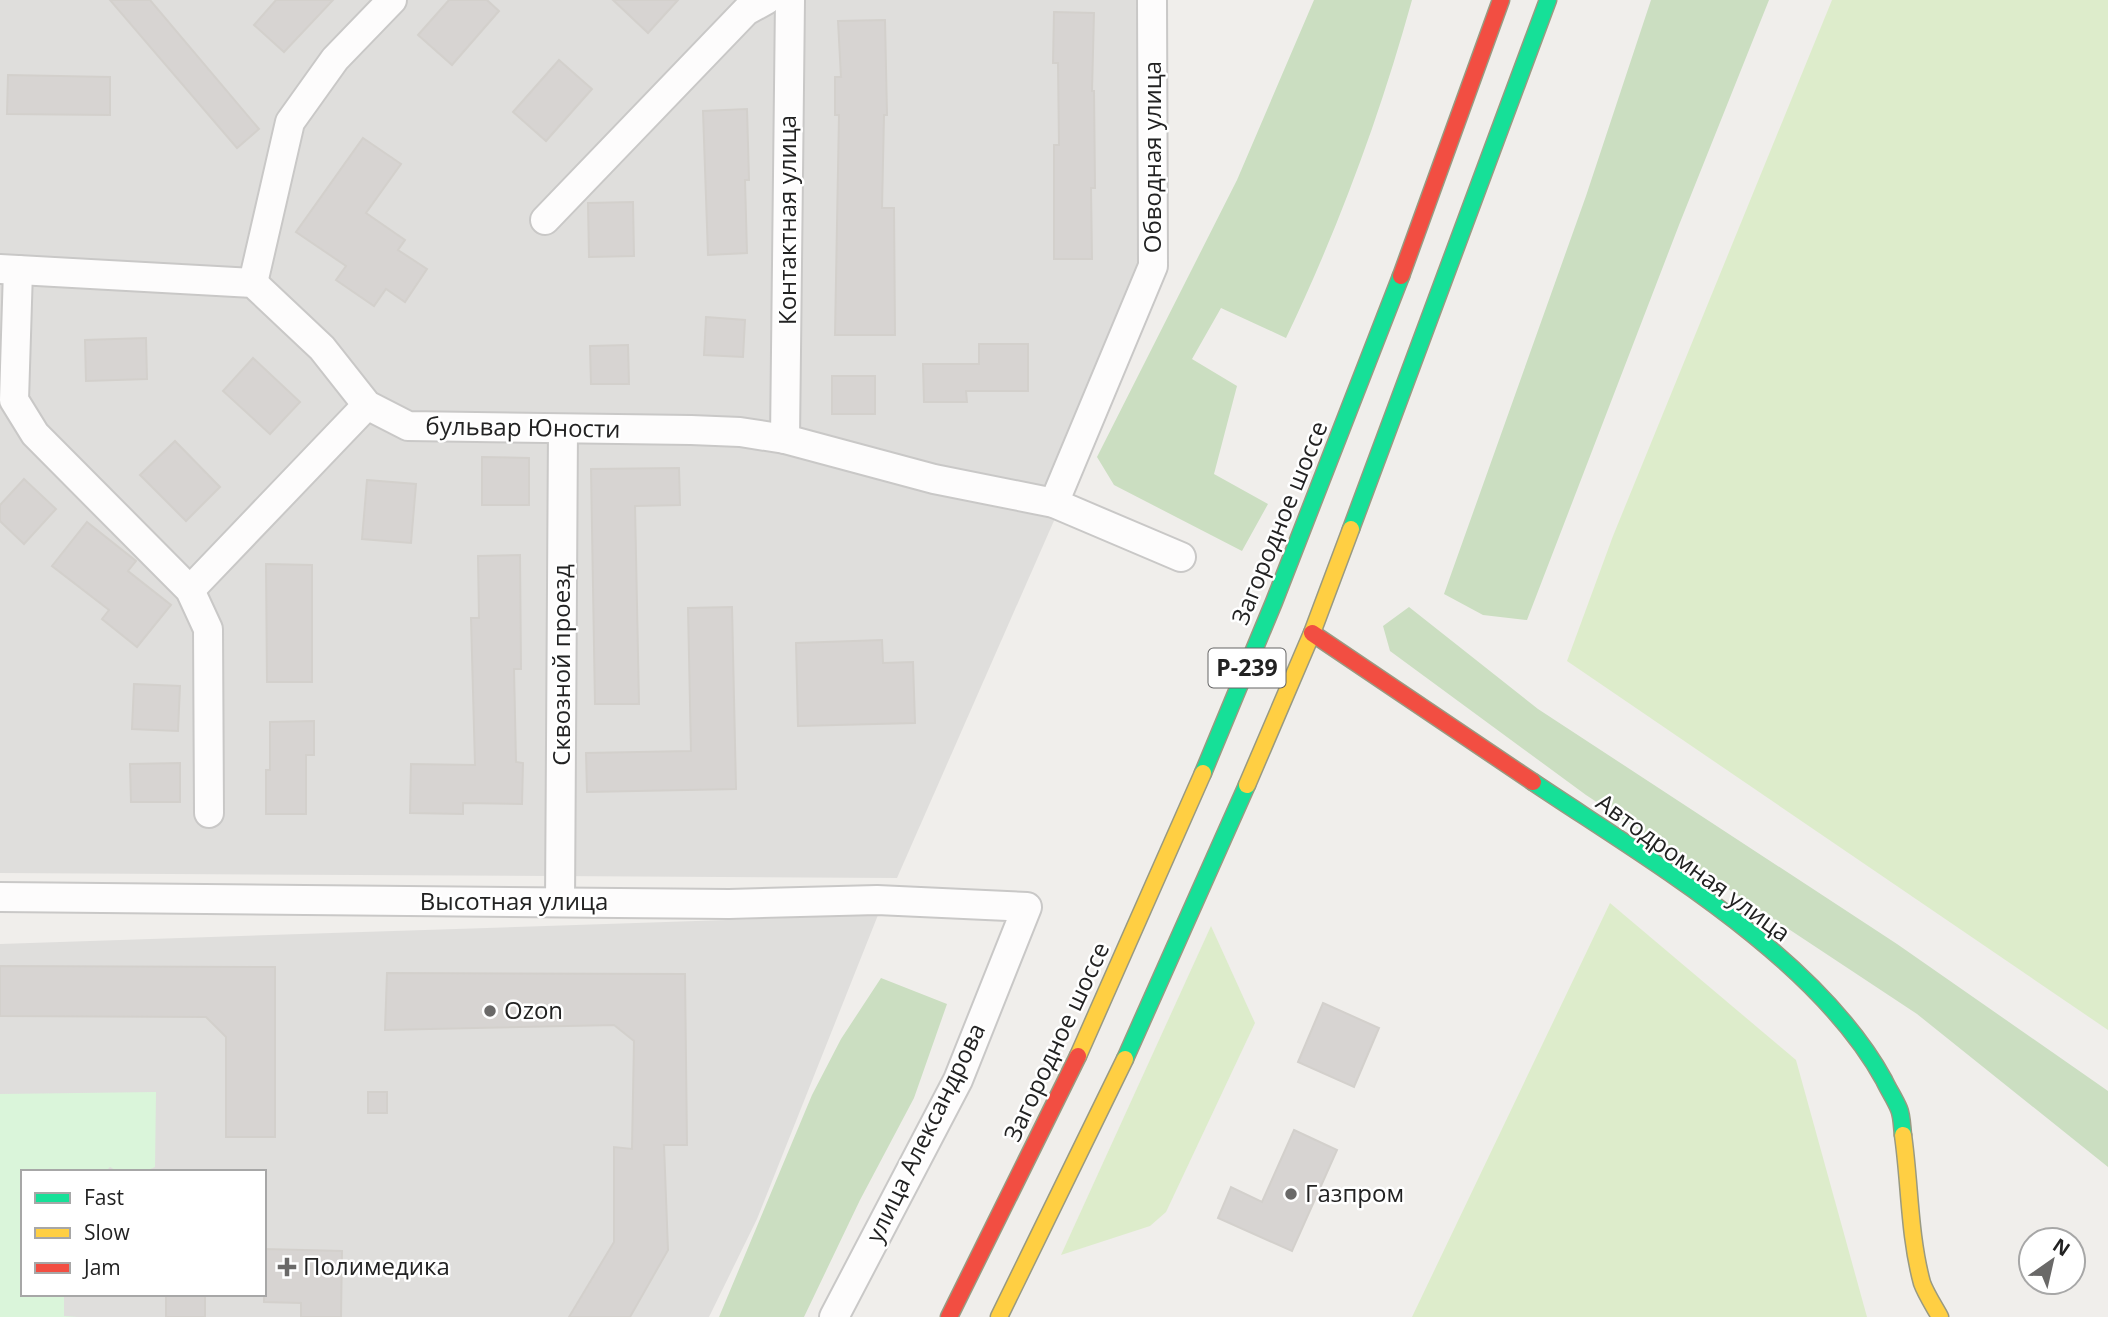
<svg xmlns="http://www.w3.org/2000/svg" width="2108" height="1317" viewBox="0 0 2108 1317" font-family="'Open Sans',sans-serif">
  <style>
    .residential { fill: #dfdedc; fill-rule: evenodd }
    .grass { fill: #ddeccb }
    .forest { fill: #cbdec1 }
    .park { fill: #daf5da }
    .building { fill: #d7d4d2; stroke: #d3d0cc; stroke-width: 2 }
    .lines { fill: none; stroke-linecap: round; stroke-linejoin: round }
    .street-casing { stroke: #c9c8c7; stroke-width: 32 }
    .fast-casing { stroke: #999a82; stroke-width: 19 }
    .slow-casing { stroke: #999a82; stroke-width: 19 }
    .jam-casing { stroke: #999a82; stroke-width: 19 }
    .street { stroke: #fdfcfc; stroke-width: 28 }
    .fast { stroke: #16e098; stroke-width: 16 }
    .slow { stroke: #ffcf43; stroke-width: 16 }
    .jam { stroke: #f24e42; stroke-width: 16 }
    .poi-dot { fill: #6a6968; stroke: #fff; stroke-width: 2.5 }
    .labels { text-anchor: middle; stroke-width: 5; stroke-linejoin: round; paint-order: stroke }
    .shield { fill: #fff; stroke: #646464; stroke-width: 2 }
    .shield-label { font-size: 23px; font-weight: bold; fill: #222 }
    .street-label { font-size: 24px; fill: #222; stroke: #fff }
    .poi-label { font-size: 24px; fill: #222; stroke: #fff; text-anchor: start }
  </style>
  <rect width="100%" height="100%" fill="#f0eeeb"/>
  <g class="residential">
    <path d="M0 0H1166L1167 255 1089 441 897 878 0 873Z"/>
    <path d="M878 915 757 1219 709 1317H0V944ZM23 1172H264V1294H23Z"/>
  </g>
  <g class="grass">
    <path d="M1832 0H2108V1030L1567 661 1613 536Z"/>
    <path d="M1610 903 1796 1060 1867 1317H1412Z"/>
    <path d="M1211 926 1255 1023 1166 1212 1150 1226 1061 1255Z"/>
  </g>
  <g class="forest">
    <path d="M1314 0H1412C1380 116 1338 229 1286 338L1221 308 1192 359 1237 386 1214 474 1268 504 1242 551 1114 485 1097 457 1237 180Z"/>
    <path d="M1651 0H1769L1679 225 1527 620 1483 615 1444 594 1586 196Z"/>
    <path d="M1409 607 1538 709 1897 944 2108 1091V1167L1917 1014 1586 795 1390 651 1383 626Z"/>
    <path d="M881 978 947 1004 914 1098 860 1200 804 1317H719L812 1095 841 1039Z"/>
  </g>
  <path class="park" d="M156 1092 155 1167C142 1173 122 1175 110 1167L105 1172H23V1294H64V1316L78 1317H0V1094Z"/>
  <g class="building">
    <path d="M110 0H150L259 129 237 148Z"/>
    <path d="M276 0H333L284 52 254 25Z"/>
    <path d="M449 0H487L499 11 452 65 418 35Z"/>
    <path d="M613 0H678L648 33Z"/>
    <path d="M1054 12 1094 13 1092 91H1094L1095 188H1091L1092 259H1054V145H1059L1058 63H1053Z"/>
    <path d="M885 20 887 115H884L882 208H894L895 335H835L839 115H835V77H841L838 21Z"/>
    <path d="M559 60 592 89 546 141 513 112Z"/>
    <path d="M8 75 110 77V115L7 114Z"/>
    <path d="M747 109 749 180H745L747 253 708 255 703 111Z"/>
    <path d="M363 138 401 164 366 213 405 240 398 250 427 269 405 302 386 289 374 306 336 280 346 266 296 232Z"/>
    <path d="M633 202 634 256 589 257 588 203Z"/>
    <path d="M706 317 745 320 743 357 704 355Z"/>
    <path d="M146 338 147 379 86 381 85 340Z"/>
    <path d="M979 344H1028V391H966L967 402H924L923 364H979Z"/>
    <path d="M628 345 629 384H591L590 346Z"/>
    <path d="M253 358 300 402 270 434 223 391Z"/>
    <rect x="832" y="376" width="43" height="38"/>
    <path d="M175 441 220 487 186 521 140 475Z"/>
    <path d="M482 457 529 458V505H482Z"/>
    <path d="M679 468 680 505 635 506 639 704H595L591 469Z"/>
    <path d="M24 479 56 509 24 544 0 521V505Z"/>
    <path d="M367 480 416 484 411 543 362 539Z"/>
    <path d="M87 522 136 561 128 571 171 605 137 647 102 619 109 610 52 566Z"/>
    <path d="M520 555 521 669H514L516 762 523 763 522 804 463 803V814L410 813 411 764 475 765 471 618H479L478 556Z"/>
    <path d="M266 564 312 565V682H267Z"/>
    <path d="M732 607 736 789 587 792 586 753 691 751 688 608Z"/>
    <path d="M882 640 883 663 913 662 915 723 798 726 796 643Z"/>
    <path d="M134 684 180 686 178 731 132 729Z"/>
    <path d="M314 721V755H306V814H266V770H270V722Z"/>
    <path d="M180 763V802H131L130 764Z"/>
    <path d="M0 966 275 967V1137H226V1037L206 1017 0 1016Z"/>
    <path d="M387 973 685 974 687 1145H664L668 1250 630 1317H569L614 1242V1147L632 1149 634 1041 614 1025 385 1030Z"/>
    <path d="M1323 1003 1379 1028 1354 1087 1298 1062Z"/>
    <rect x="368" y="1092" width="19" height="21"/>
    <path d="M1294 1130 1337 1150 1292 1251 1218 1218 1231 1187 1262 1202Z"/>
    <path d="M264 1249 342 1251 341 1317H301V1303L264 1302Z"/>
    <rect x="166" y="1294" width="39" height="23"/>
  </g>
  <g class="lines">
    <defs>
      <g id="street">
        <path d="M545 220 746 11 766 0"/>
        <path d="M0 269 253 283 322 348 367 405 408 426 691 430 740 432 785 439 934 479 1054 503 1181 557"/>
        <path d="M18 270 14 400 35 434 190 590 208 629 209 813"/>
        <path d="M253 283 290 122 335 59 392 0"/>
        <path d="M785 439 790 0"/>
        <path d="M1054 503 1153 266 1152 0"/>
        <path d="M190 590 367 405"/>
        <path d="M0 897 729 904 877 900 1027 907 958 1080 834 1317"/>
        <path d="M560 902 563 429"/>
      </g>
      <g id="fast">
        <path d="M1351 529 1548 0"/>
        <path d="M1203 773 1274 602 1401 276"/>
        <path d="M1533 782C1649 860 1816 956 1884 1080 1888 1089 1895 1099 1899 1109 1902 1116 1902 1127 1903 1135"/>
        <path d="M1125 1059 1247 785"/>
      </g>
      <g id="slow">
        <path d="M1247 785 1312 633 1351 529"/>
        <path d="M1078 1056 1203 773"/>
        <path d="M1903 1135C1910 1184 1909 1235 1922 1283 1926 1294 1934 1306 1940 1317"/>
        <path d="M999 1317 1125 1059"/>
      </g>
      <g id="jam">
        <path d="M1401 276 1501 0"/>
        <path d="M1312 633 1533 782"/>
        <path d="M949 1317 1078 1056"/>
      </g>
    </defs>
    <use href="#street" class="street-casing"/>
    <use href="#fast" class="fast-casing"/>
    <use href="#slow" class="slow-casing"/>
    <use href="#jam" class="jam-casing"/>
    <use href="#street" class="street"/>
    <use href="#fast" class="fast"/>
    <use href="#slow" class="slow"/>
    <use href="#jam" class="jam"/>
  </g>
  <g class="poi-dot">
    <circle cx="490" cy="1011" r="7"/>
    <circle cx="1291" cy="1194" r="7"/>
    <path d="M283.5 1256.5h7v7h7v7h-7v7h-7v-7h-7v-7h7z"/>
  </g>
  <g class="labels">
    <rect class="shield" x="1208.5" y="648.5" width="77" height="39" rx="5"/>
    <g class="shield-label">
      <text x="1247" y="676">Р-239</text>
    </g>
    <g class="street-label">
      <text transform="translate(1153 157) rotate(-90)" y="8">Обводная улица</text>
      <text transform="translate(788 220) rotate(-90)" y="8">Контактная улица</text>
      <text transform="translate(523 428) rotate(1)" y="8">бульвар Юности</text>
      <text transform="translate(1280 523) rotate(-68)" y="8">Загородное шоссе</text>
      <text transform="translate(562 665) rotate(-90)" y="8">Сквозной проезд</text>
      <text transform="translate(1693 868) rotate(36)" y="8">Автодромная улица</text>
      <text x="514" y="910">Высотная улица</text>
      <text transform="translate(1057 1042) rotate(-65)" y="8">Загородное шоссе</text>
      <text transform="translate(926 1133) rotate(-64)" y="8">улица Александрова</text>
    </g>
    <g class="poi-label">
      <text x="504" y="1019">Ozon</text>
      <text x="1305" y="1202">Газпром</text>
      <text x="303" y="1275">Полимедика</text>
    </g>
  </g>
  <rect x="21" y="1170" width="245" height="126" fill="#ffffff" stroke="#a7a7a7" stroke-width="2"/>
  <rect x="35" y="1193" width="35" height="10" fill="#16e098" stroke="#a7a7a7" stroke-width="2"/>
  <text x="84" y="1205" font-size="21" fill="#222222">Fast</text>
  <rect x="35" y="1228" width="35" height="10" fill="#ffcf43" stroke="#a7a7a7" stroke-width="2"/>
  <text x="84" y="1240" font-size="21" fill="#222222">Slow</text>
  <rect x="35" y="1263" width="35" height="10" fill="#f24e42" stroke="#a7a7a7" stroke-width="2"/>
  <text x="84" y="1275" font-size="21" fill="#222222">Jam</text>
  <g transform="translate(2052 1261) rotate(34)"><circle r="33" fill="#ffffff" stroke="#a7a7a7" stroke-width="2"/>
  <path d="M0-5L12 26L0 18L-12 26Z" fill="#6a6968"/>
  <text y="-10" font-size="19" font-weight="bold" text-anchor="middle" fill="#222222">N</text>
  </g>
</svg>
